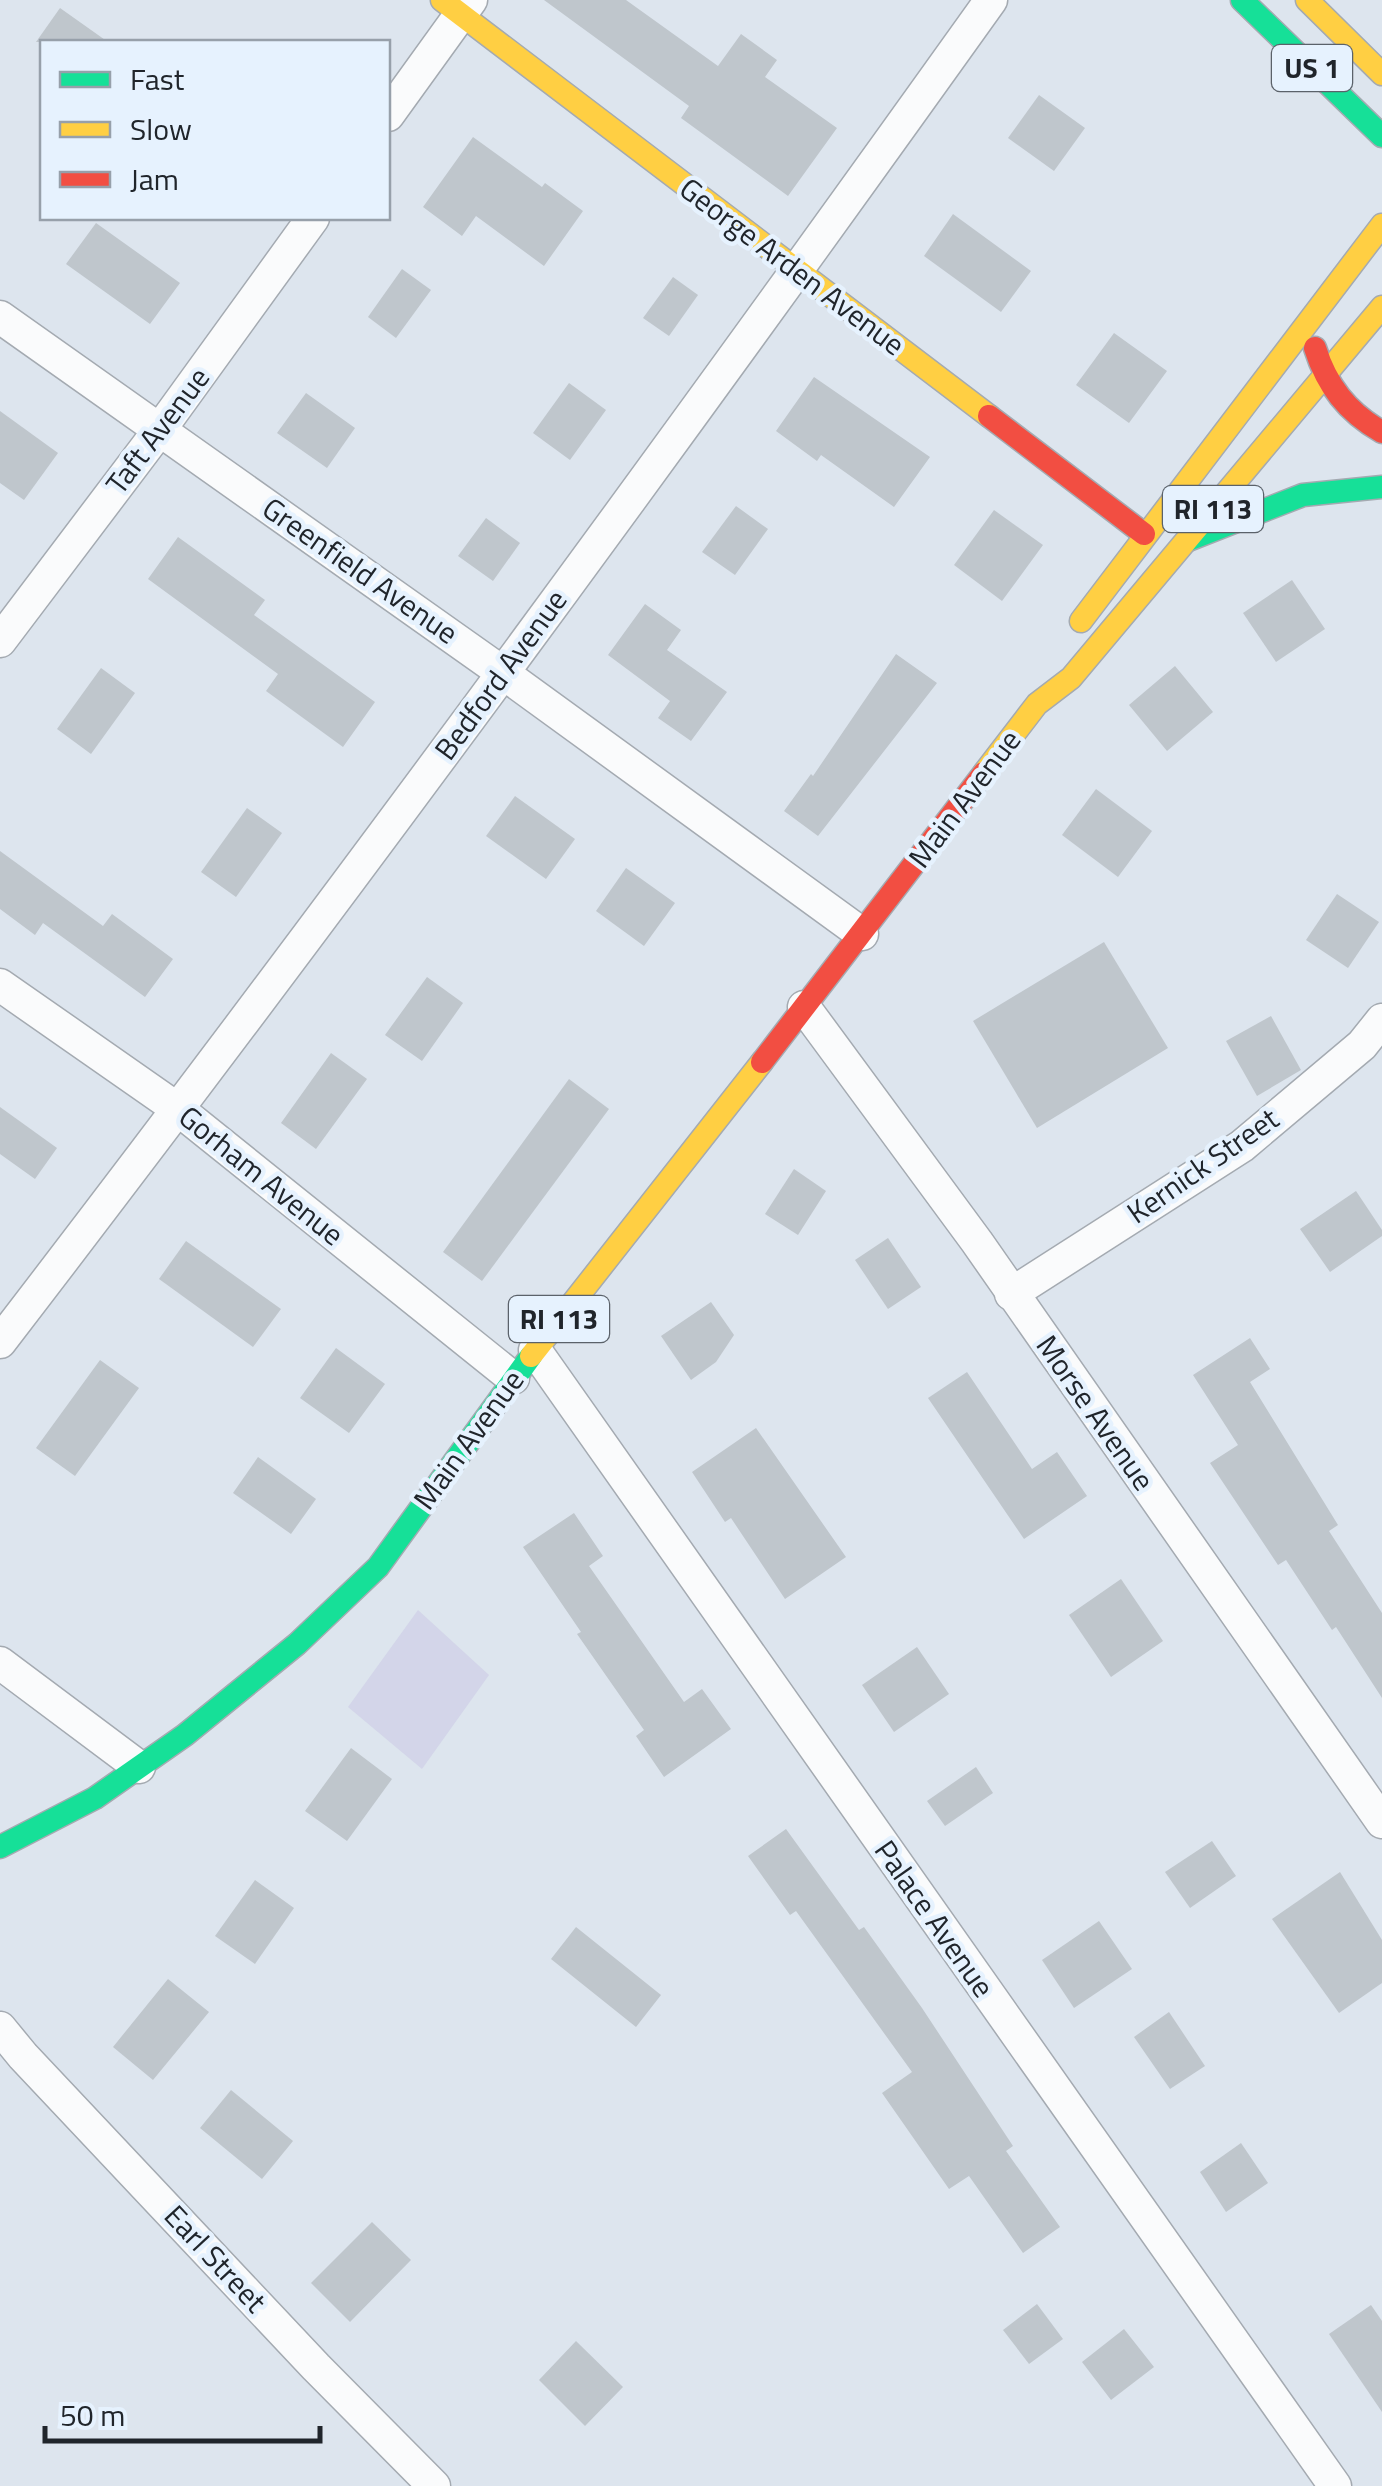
<svg xmlns="http://www.w3.org/2000/svg" width="1382" height="2486" viewBox="0 0 1382 2486" font-family="'Titillium Web',sans-serif">
  <style>
    .green { fill: #d3d5e9 }
    .building { fill: #bfc6cc }
    .lines { fill: none; stroke-linecap: round; stroke-linejoin: round }
    .street-casing { stroke: #a4aab1; stroke-width: 35 }
    .fast-casing { stroke: #a4aab1; stroke-width: 25 }
    .slow-casing { stroke: #a4aab1; stroke-width: 25 }
    .jam-casing { stroke: #a4aab1; stroke-width: 25 }
    .street { stroke: #fafbfc; stroke-width: 32 }
    .fast { stroke: #16e098; stroke-width: 22 }
    .slow { stroke: #ffcf43; stroke-width: 22 }
    .jam { stroke: #f24e42; stroke-width: 22 }
    .labels { text-anchor: middle; stroke-width: 9; stroke-linejoin: round; paint-order: stroke }
    .shield { fill: #e6f2fe; stroke: #5b626a; stroke-width: 2.5 }
    .shield-label { font-size: 28px; font-weight: bold; fill: #20252b }
    .street-label { font-size: 30px; fill: #20252b; stroke: #e6f2fe }
  </style>
  <rect width="100%" height="100%" fill="#dde5ee"/>
  <path class="green" d="M418 1610 489 1675 422 1769 348 1707Z"/>
  <g class="building">
    <path d="M544 0H626L718 66 741 34 777 60 765 77 837 128 788 196 681 118 689 106Z"/>
    <path d="M60 8 108 42H36Z"/>
    <path d="M1039 95 1085 128 1054 171 1008 138Z"/>
    <path d="M473 137 542 187 545 183 583 211 544 266 476 216 462 236 423 207Z"/>
    <path d="M953 214 1031 271 1001 312 924 256Z"/>
    <path d="M96 223 180 283 150 324 66 264Z"/>
    <path d="M402 269 431 290 396 338 368 317Z"/>
    <path d="M673 277 698 295 669 336 643 318Z"/>
    <path d="M1114 333 1167 371 1129 423 1076 385Z"/>
    <path d="M814 377 930 457 894 507 821 455 817 461 776 431Z"/>
    <path d="M569 383 606 410 570 460 533 433Z"/>
    <path d="M306 393 355 428 327 468 277 433Z"/>
    <path d="M0 411 58 453 24 500 0 483Z"/>
    <path d="M736 506 768 529 735 575 702 552Z"/>
    <path d="M994 510 1043 545 1002 601 954 565Z"/>
    <path d="M486 518 520 543 493 581 458 556Z"/>
    <path d="M178 537 265 600 254 615 375 702 343 747 266 691 278 674 148 579Z"/>
    <path d="M1292 580 1325 629 1276 662 1243 613Z"/>
    <path d="M645 604 681 630 667 650 727 692 691 741 658 718 670 701 608 655Z"/>
    <path d="M896 654 937 683 818 836 784 811 811 774 813 776Z"/>
    <path d="M1175 666 1213 712 1167 751 1129 705Z"/>
    <path d="M101 668 135 693 91 754 57 729Z"/>
    <path d="M1096 789 1152 831 1118 877 1062 835Z"/>
    <path d="M515 796 575 839 546 879 486 836Z"/>
    <path d="M247 808 282 833 236 897 201 872Z"/>
    <path d="M0 851 103 926 112 914 173 959 145 997 43 923 35 935 0 909Z"/>
    <path d="M626 868 675 903 644 946 596 911Z"/>
    <path d="M1337 894 1379 922 1348 968 1306 940Z"/>
    <path d="M1104 942 1168 1048 1037 1128 973 1021Z"/>
    <path d="M427 977 463 1003 422 1061 385 1035Z"/>
    <path d="M1271 1016 1301 1070 1257 1096 1226 1041Z"/>
    <path d="M331 1053 367 1079 316 1149 281 1123Z"/>
    <path d="M569 1079 609 1109 482 1281 443 1252Z"/>
    <path d="M0 1107 57 1148 35 1179 0 1154Z"/>
    <path d="M794 1169 826 1191 798 1235 765 1214Z"/>
    <path d="M1356 1191 1382 1230V1236L1330 1272 1300 1229Z"/>
    <path d="M888 1238 921 1287 888 1309 855 1260Z"/>
    <path d="M186 1241 281 1309 253 1347 159 1279Z"/>
    <path d="M711 1302 734 1335 716 1362 691 1380 661 1336Z"/>
    <path d="M1250 1338 1270 1369 1250 1382 1338 1525 1329 1531 1382 1613V1698L1336 1627 1332 1630 1286 1560 1278 1565 1210 1463 1238 1445 1193 1375Z"/>
    <path d="M336 1348 385 1384 349 1433 300 1398Z"/>
    <path d="M100 1360 139 1388 75 1476 36 1448Z"/>
    <path d="M967 1372 1032 1469 1057 1452 1087 1496 1024 1539 928 1398Z"/>
    <path d="M756 1428 846 1557 785 1599 731 1518 725 1522 692 1472Z"/>
    <path d="M258 1457 316 1499 291 1534 233 1493Z"/>
    <path d="M574 1513 603 1556 589 1566 684 1702 702 1689 731 1729 664 1777 636 1736 644 1730 577 1634 581 1632 523 1547Z"/>
    <path d="M1121 1579 1163 1641 1111 1677 1069 1615Z"/>
    <path d="M917 1647 949 1694 894 1732 862 1685Z"/>
    <path d="M351 1748 392 1779 347 1841 305 1811Z"/>
    <path d="M976 1767 993 1793 945 1826 927 1801Z"/>
    <path d="M786 1829 859 1930 864 1927 922 2008 1013 2146 1006 2151 1060 2227 1023 2253 969 2176 949 2189 882 2093 912 2072 796 1911 790 1915 748 1856Z"/>
    <path d="M1212 1841 1236 1876 1190 1908 1165 1872Z"/>
    <path d="M1340 1872 1382 1940V1983L1339 2013 1272 1919Z"/>
    <path d="M255 1880 294 1908 255 1964 215 1936Z"/>
    <path d="M1099 1921 1132 1969 1074 2008 1042 1960Z"/>
    <path d="M576 1927 661 1995 636 2027 551 1959Z"/>
    <path d="M168 1979 209 2012 153 2080 113 2047Z"/>
    <path d="M1169 2012 1205 2066 1170 2089 1134 2037Z"/>
    <path d="M231 2090 293 2141 262 2179 200 2128Z"/>
    <path d="M1241 2143 1268 2183 1226 2212 1200 2172Z"/>
    <path d="M372 2222 411 2260 350 2322 311 2283Z"/>
    <path d="M1037 2304 1063 2339 1029 2364 1003 2330Z"/>
    <path d="M1371 2305 1382 2321V2412L1329 2334Z"/>
    <path d="M1124 2329 1154 2367 1111 2400 1082 2362Z"/>
    <path d="M576 2341 623 2387 585 2426 539 2380Z"/>
  </g>
  <g class="lines">
    <defs>
      <g id="street">
        <path d="M388 115 471 0"/>
        <path d="M0 317 503 673 862 934"/>
        <path d="M0 641 161 428 313 218"/>
        <path d="M0 985 179 1110 513 1378"/>
        <path d="M804 1007 977 1242 1382 1822"/>
        <path d="M1011 1294 1242 1146 1362 1045 1382 1020"/>
        <path d="M0 1342C339 901 668 452 991 0"/>
        <path d="M535 1350 1335 2486"/>
        <path d="M0 1663 139 1767"/>
        <path d="M0 2028 23 2056 316 2367 434 2486"/>
      </g>
      <g id="fast">
        <path d="M1242 0 1382 136"/>
        <path d="M1188 540 1303 495 1382 487"/>
        <path d="M0 1847 95 1798 185 1735 297 1644 378 1567 531 1356"/>
      </g>
      <g id="slow">
        <path d="M442 0 989 416"/>
        <path d="M1307 0 1382 74"/>
        <path d="M1081 621 1382 225"/>
        <path d="M984 773 1037 704 1071 678 1382 307"/>
        <path d="M531 1356 762 1062"/>
      </g>
      <g id="jam">
        <path d="M1315 348C1327 386 1347 412 1382 432"/>
        <path d="M989 416 1144 534"/>
        <path d="M762 1062 984 773"/>
      </g>
    </defs>
    <use href="#street" class="street-casing"/>
    <use href="#fast" class="fast-casing"/>
    <use href="#slow" class="slow-casing"/>
    <use href="#jam" class="jam-casing"/>
    <use href="#street" class="street"/>
    <use href="#fast" class="fast"/>
    <use href="#slow" class="slow"/>
    <use href="#jam" class="jam"/>
  </g>
  <g class="labels">
    <g class="shield">
      <rect x="1272" y="45" width="80" height="46" rx="8"/>
      <rect x="1163" y="486" width="100" height="46" rx="8"/>
      <rect x="509" y="1296" width="100" height="46" rx="8"/>
    </g>
    <g class="shield-label">
      <text x="1312" y="78">US 1</text>
      <text x="1213" y="519">RI 113</text>
      <text x="559" y="1329">RI 113</text>
    </g>
    <g class="street-label">
      <text transform="translate(792 267) rotate(37)" y="10">George Arden Avenue</text>
      <text transform="translate(158 431) rotate(-53)" y="10">Taft Avenue</text>
      <text transform="translate(360 571) rotate(35)" y="10">Greenfield Avenue</text>
      <text transform="translate(501 675) rotate(-54)" y="10">Bedford Avenue</text>
      <text transform="translate(965 799) rotate(-53)" y="10">Main Avenue</text>
      <text transform="translate(1203 1166) rotate(-35)" y="10">Kernick Street</text>
      <text transform="translate(261 1176) rotate(39)" y="10">Gorham Avenue</text>
      <text transform="translate(1095 1413) rotate(55)" y="10">Morse Avenue</text>
      <text transform="translate(469 1440) rotate(-54)" y="10">Main Avenue</text>
      <text transform="translate(934 1919) rotate(55)" y="10">Palace Avenue</text>
      <text transform="translate(215 2259) rotate(47)" y="10">Earl Street</text>
    </g>
  </g>
  <rect x="40" y="40" width="350" height="180" fill="#e6f2fe" stroke="#97a0aa" stroke-width="2.5"/>
  <rect x="60" y="72" width="50" height="15" fill="#16e098" stroke="#97a0aa" stroke-width="2.5"/>
  <text x="130" y="90" font-size="30" fill="#20252b">Fast</text>
  <rect x="60" y="122" width="50" height="15" fill="#ffcf43" stroke="#97a0aa" stroke-width="2.5"/>
  <text x="130" y="140" font-size="30" fill="#20252b">Slow</text>
  <rect x="60" y="172" width="50" height="15" fill="#f24e42" stroke="#97a0aa" stroke-width="2.5"/>
  <text x="130" y="190" font-size="30" fill="#20252b">Jam</text>
  <path d="M45 2426v15h275v-15" fill="none" stroke="#20252b" stroke-width="5"/>
  <text x="60" y="2426" font-size="30" fill="#20252b" stroke="#e6f2fe" stroke-width="8" paint-order="stroke">50 m</text>
</svg>
